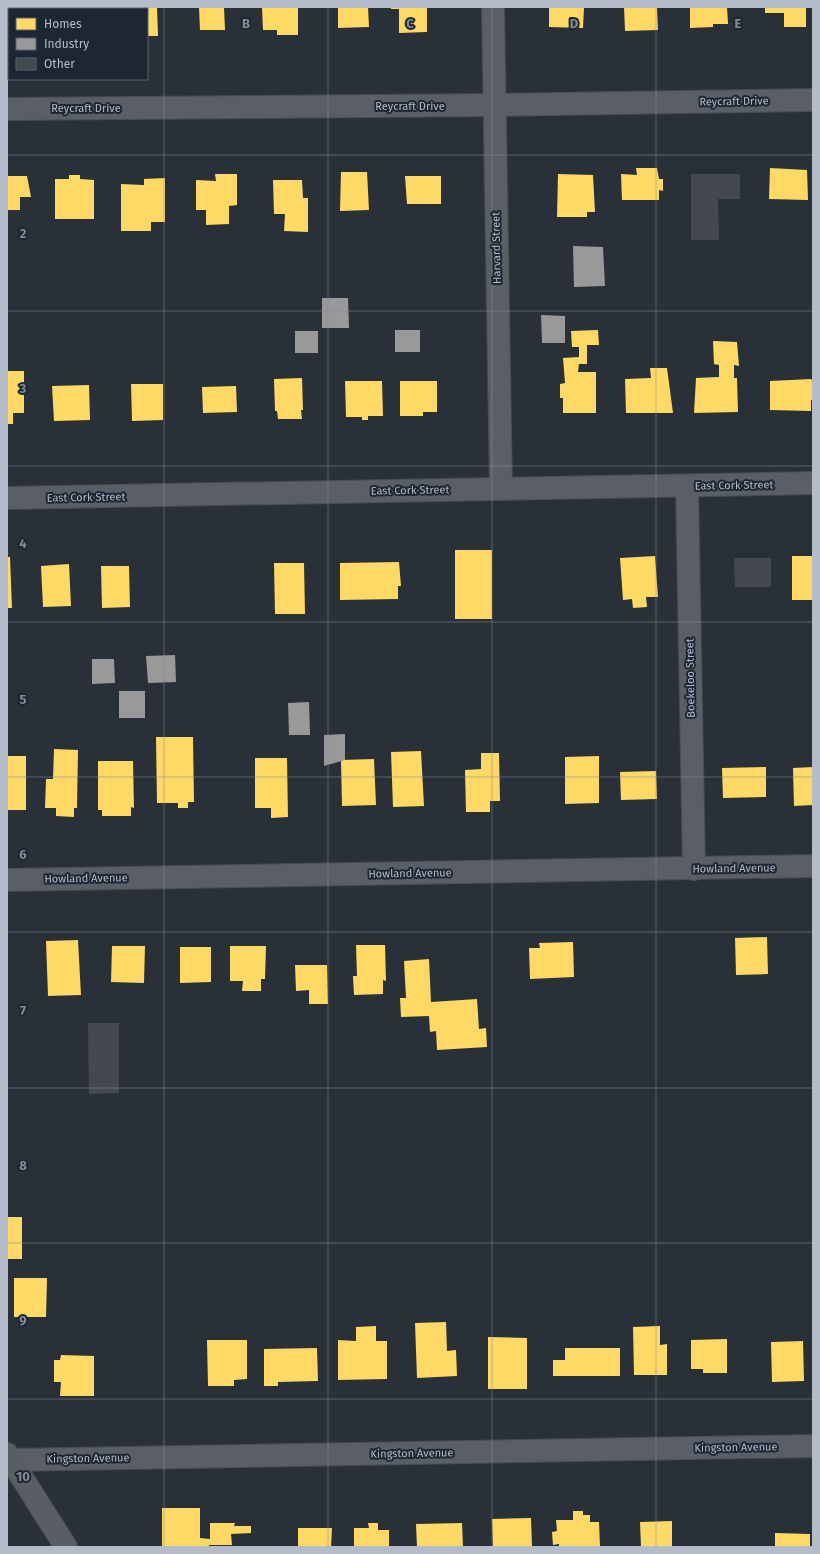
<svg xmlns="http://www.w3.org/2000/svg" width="820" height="1554" viewBox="0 0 820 1554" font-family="'Fira Sans',sans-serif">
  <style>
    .homes { fill: #ffd966 }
    .industry { fill: #999 }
    .building { fill: #444950 }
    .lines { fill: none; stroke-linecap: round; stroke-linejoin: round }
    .minor-casing { stroke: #484c53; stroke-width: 24 }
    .tertiary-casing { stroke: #484c53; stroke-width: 24 }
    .secondary-casing { stroke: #484c53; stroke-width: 24 }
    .minor { stroke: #5a5e66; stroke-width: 22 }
    .tertiary { stroke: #5a5e66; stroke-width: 22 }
    .secondary { stroke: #595d64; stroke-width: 22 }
    .grid { fill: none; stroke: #848b96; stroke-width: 1; stroke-opacity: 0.55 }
    .labels { text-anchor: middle; stroke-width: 4; stroke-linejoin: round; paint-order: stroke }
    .street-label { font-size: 11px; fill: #b4bcc9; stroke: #1d2633 }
    .grid-label { font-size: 13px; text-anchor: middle; font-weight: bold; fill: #848b96; stroke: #1d2633; stroke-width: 4; stroke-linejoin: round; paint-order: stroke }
  </style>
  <rect width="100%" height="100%" fill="#2a3038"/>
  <g class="homes">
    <path d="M7 7H17V9H9V35H7Z"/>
    <rect x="63" y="7" width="33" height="2"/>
    <path d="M126 7H157L158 36H147V9H126Z"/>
    <path d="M199 7H224L225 30H200Z"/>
    <path d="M262 7H298V35H277V30H263Z"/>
    <path d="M338 7H368L369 27 338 28Z"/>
    <path d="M391 7H427V32L399 33V9H391Z"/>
    <path d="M549 7H584L583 28 549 27Z"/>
    <path d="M624 7H657L658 30 625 31Z"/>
    <path d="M690 7H727L728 24H713V27L690 28Z"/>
    <path d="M765 7H806V27H784V13H765Z"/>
    <path d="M636 168H657L659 179H663V191L659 190V200H622L621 174 637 175Z"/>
    <path d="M770 168 807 170 808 200 769 199Z"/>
    <path d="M341 172H367L369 210 340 211Z"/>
    <path d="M215 174H237V205L229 206V224L206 225V210H196V180L216 181Z"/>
    <path d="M558 174 593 175 595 212H587V217H557Z"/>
    <path d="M69 175H80V179L94 180V219H55V179H69Z"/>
    <path d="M7 176H27L31 197H20V210H7Z"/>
    <path d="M405 176H441V204H407Z"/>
    <path d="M165 178V222H151V231H121V184L144 185V179Z"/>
    <path d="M273 180H302L303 198H308V232L284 231 285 214H274Z"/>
    <path d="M598 330 599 345H587V364H579L578 372H596V413H563V398H560V384L565 383 563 358 579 357V347H572L571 331Z"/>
    <path d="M713 341 737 342 739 366 734 365V378H737L738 412 694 413 696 378 719 377V365L714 364Z"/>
    <path d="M650 368H667L673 413H626L625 379 651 378Z"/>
    <path d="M7 371H24V413H13V424H7Z"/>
    <path d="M302 378 303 410H301L302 419H278L277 411H275L274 379Z"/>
    <path d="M811 379 813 382V400H811V411L770 410V381Z"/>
    <path d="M345 381H382L383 416H368V420H362V417H346Z"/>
    <path d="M400 381H437V412H423V416H400Z"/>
    <path d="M131 384H163V420L132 421Z"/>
    <path d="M89 385 90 420 54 421 52 386Z"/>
    <path d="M236 386 237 412 203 413 202 387Z"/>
    <rect x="455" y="550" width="37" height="69"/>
    <path d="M655 556 658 597H646L647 607 633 608 632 599 623 600 620 558Z"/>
    <rect x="792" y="556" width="21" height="44"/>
    <path d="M7 557H10L12 608H7Z"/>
    <path d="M399 562 401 586H398V599L340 600V563Z"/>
    <path d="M274 563H304L305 614H275Z"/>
    <path d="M69 564 71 606 43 607 41 566Z"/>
    <path d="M101 566H129L130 607 102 608Z"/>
    <path d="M156 737H193L194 802H188V808H178V803H157Z"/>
    <path d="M54 749 78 750 77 808H74V817L56 816V808H45L46 779H53Z"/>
    <path d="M421 751 424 806 393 807 391 752Z"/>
    <path d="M481 753H499L500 801H490V812H466L465 770 481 769Z"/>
    <rect x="7" y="756" width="19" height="54"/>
    <path d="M599 756V803L565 804V757Z"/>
    <path d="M255 758H287L288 817 271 818V808H255Z"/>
    <path d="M374 759 376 805 342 806 341 760Z"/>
    <path d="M98 761H133L134 808 131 807V816H102V810H98Z"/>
    <path d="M766 767V797L723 798 722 768Z"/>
    <path d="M813 767V805L794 806 793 768Z"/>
    <path d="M656 771 657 799 621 800 620 772Z"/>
    <path d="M767 937 768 974 736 975 735 938Z"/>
    <path d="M78 940 81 995 48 996 46 941Z"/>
    <path d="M573 942 574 977 530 979 529 948H540L539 943Z"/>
    <path d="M356 945H385L386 981 383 980V994L354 995 353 976H357Z"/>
    <path d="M112 946H145L144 983 111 982Z"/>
    <path d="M230 946H266L265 979H261V991H242L243 981H230Z"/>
    <path d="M180 947H211V982L180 983Z"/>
    <path d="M429 959 431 1002 477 999 479 1029 486 1028 487 1047 437 1050 436 1031 430 1032 429 1016 401 1017 400 998H406L404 961Z"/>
    <path d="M295 965H327L328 1004H309V990L296 991Z"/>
    <rect x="7" y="1217" width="15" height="42"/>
    <path d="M14 1278H47L46 1317H14Z"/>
    <path d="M446 1322 447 1351 456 1350 457 1376 417 1378 415 1323Z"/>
    <path d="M376 1326V1341H387V1379L338 1380V1340L356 1341V1327Z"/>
    <path d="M660 1326V1345L667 1344V1375H634L633 1327Z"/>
    <path d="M488 1337 527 1338V1389H488Z"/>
    <path d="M727 1339V1373H703V1369H691V1340Z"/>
    <path d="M207 1340H247V1379L234 1380V1386H208Z"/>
    <path d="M803 1341 804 1381 772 1382 771 1342Z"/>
    <path d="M317 1348 318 1381 278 1382V1386H264V1349Z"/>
    <path d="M565 1348H620V1376H553V1360H565Z"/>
    <path d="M61 1355 94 1356V1396H60L61 1382H54V1360H60Z"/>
    <path d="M162 1508H200V1538L210 1539V1523H235L234 1526H251V1533L231 1534 232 1545H209V1547H162Z"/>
    <path d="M573 1511H583V1515H590V1522H599L600 1547H559V1544L553 1545 552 1532 557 1531 556 1520H573Z"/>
    <path d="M531 1518 532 1547H493L492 1519Z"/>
    <path d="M672 1521V1547H641L640 1522Z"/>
    <path d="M368 1523H378V1530H389V1547H354V1528H369Z"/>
    <path d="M462 1523 463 1547H417L416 1524Z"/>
    <path d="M298 1528H332L331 1547H298Z"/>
    <path d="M775 1533 810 1534V1547H775Z"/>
  </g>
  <g class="industry">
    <path d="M573 246 603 247 605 286 574 287Z"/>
    <path d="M322 298H348L349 328H322Z"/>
    <path d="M541 315 565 316V343H542Z"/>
    <rect x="395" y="330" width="25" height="22"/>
    <rect x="295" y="331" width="23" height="22"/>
    <path d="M175 655 176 682 148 683 146 656Z"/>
    <path d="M92 659H114L115 683 92 684Z"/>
    <rect x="119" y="691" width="26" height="27"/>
    <path d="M309 702 310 735H289L288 703Z"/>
    <path d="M345 734V760L324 766V735Z"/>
  </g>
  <g class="building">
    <path d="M691 174H740V199H718L719 240H691Z"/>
    <path d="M734 558H771V587H735Z"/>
    <path d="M88 1023H119V1093L89 1094Z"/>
  </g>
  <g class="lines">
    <defs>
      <g id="minor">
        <path d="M493 7 501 488"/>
        <path d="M7 109 494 105 813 100"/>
        <path d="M687 487 694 869"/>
        <path d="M7 880 813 866"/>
        <path d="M10 1460 813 1446"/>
      </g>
      <path id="tertiary" d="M7 498 813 483"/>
      <path id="secondary" d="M7 1454 66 1547"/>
    </defs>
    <use href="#minor" class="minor-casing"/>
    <use href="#tertiary" class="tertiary-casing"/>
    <use href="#secondary" class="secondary-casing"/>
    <use href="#minor" class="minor"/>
    <use href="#tertiary" class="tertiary"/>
    <use href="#secondary" class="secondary"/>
  </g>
  <path class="grid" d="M164 7V1547M328 7V1547M492 7V1547M656 7V1547M7 155H813M7 311H813M7 466H813M7 622H813M7 777H813M7 932H813M7 1088H813M7 1243H813M7 1399H813"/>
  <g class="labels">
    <g class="street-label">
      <text transform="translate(734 101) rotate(-1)" y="4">Reycraft Drive</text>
      <text x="410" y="110">Reycraft Drive</text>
      <text x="86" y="112">Reycraft Drive</text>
      <text transform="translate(496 248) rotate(-91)" y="4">Harvard Street</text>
      <text transform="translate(734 485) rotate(-1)" y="4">East Cork Street</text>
      <text transform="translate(410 490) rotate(-1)" y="4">East Cork Street</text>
      <text transform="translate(86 497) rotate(-1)" y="4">East Cork Street</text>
      <text transform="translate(690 678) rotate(-91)" y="4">Boekeloo Street</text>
      <text transform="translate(734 868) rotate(-1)" y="4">Howland Avenue</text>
      <text transform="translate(410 873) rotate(-1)" y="4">Howland Avenue</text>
      <text transform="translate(86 878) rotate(-1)" y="4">Howland Avenue</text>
      <text transform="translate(736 1447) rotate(-1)" y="4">Kingston Avenue</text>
      <text transform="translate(412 1453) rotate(-1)" y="4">Kingston Avenue</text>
      <text transform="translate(88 1458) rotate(-1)" y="4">Kingston Avenue</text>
    </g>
  </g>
  <g class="grid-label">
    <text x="246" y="28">B</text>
    <text x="410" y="28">C</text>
    <text x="574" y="28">D</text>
    <text x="738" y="28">E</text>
    <text x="23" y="238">2</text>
    <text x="23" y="393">3</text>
    <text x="23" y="548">4</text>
    <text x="23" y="704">5</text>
    <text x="23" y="859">6</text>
    <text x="23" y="1015">7</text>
    <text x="23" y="1170">8</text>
    <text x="23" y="1325">9</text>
    <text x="23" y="1481">10</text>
  </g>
  <rect width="820" height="1554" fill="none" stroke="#b4bcc9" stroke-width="16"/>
  <rect x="8" y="8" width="140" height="72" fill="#1d2633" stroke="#59626f"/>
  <rect x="16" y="18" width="20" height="12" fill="#ffd966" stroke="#59626f"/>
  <text x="44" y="28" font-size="12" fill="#b4bcc9">Homes</text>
  <rect x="16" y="38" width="20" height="12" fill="#999999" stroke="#59626f"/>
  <text x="44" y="48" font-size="12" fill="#b4bcc9">Industry</text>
  <rect x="16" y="58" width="20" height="12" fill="#444950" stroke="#59626f"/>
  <text x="44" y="68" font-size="12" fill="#b4bcc9">Other</text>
</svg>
